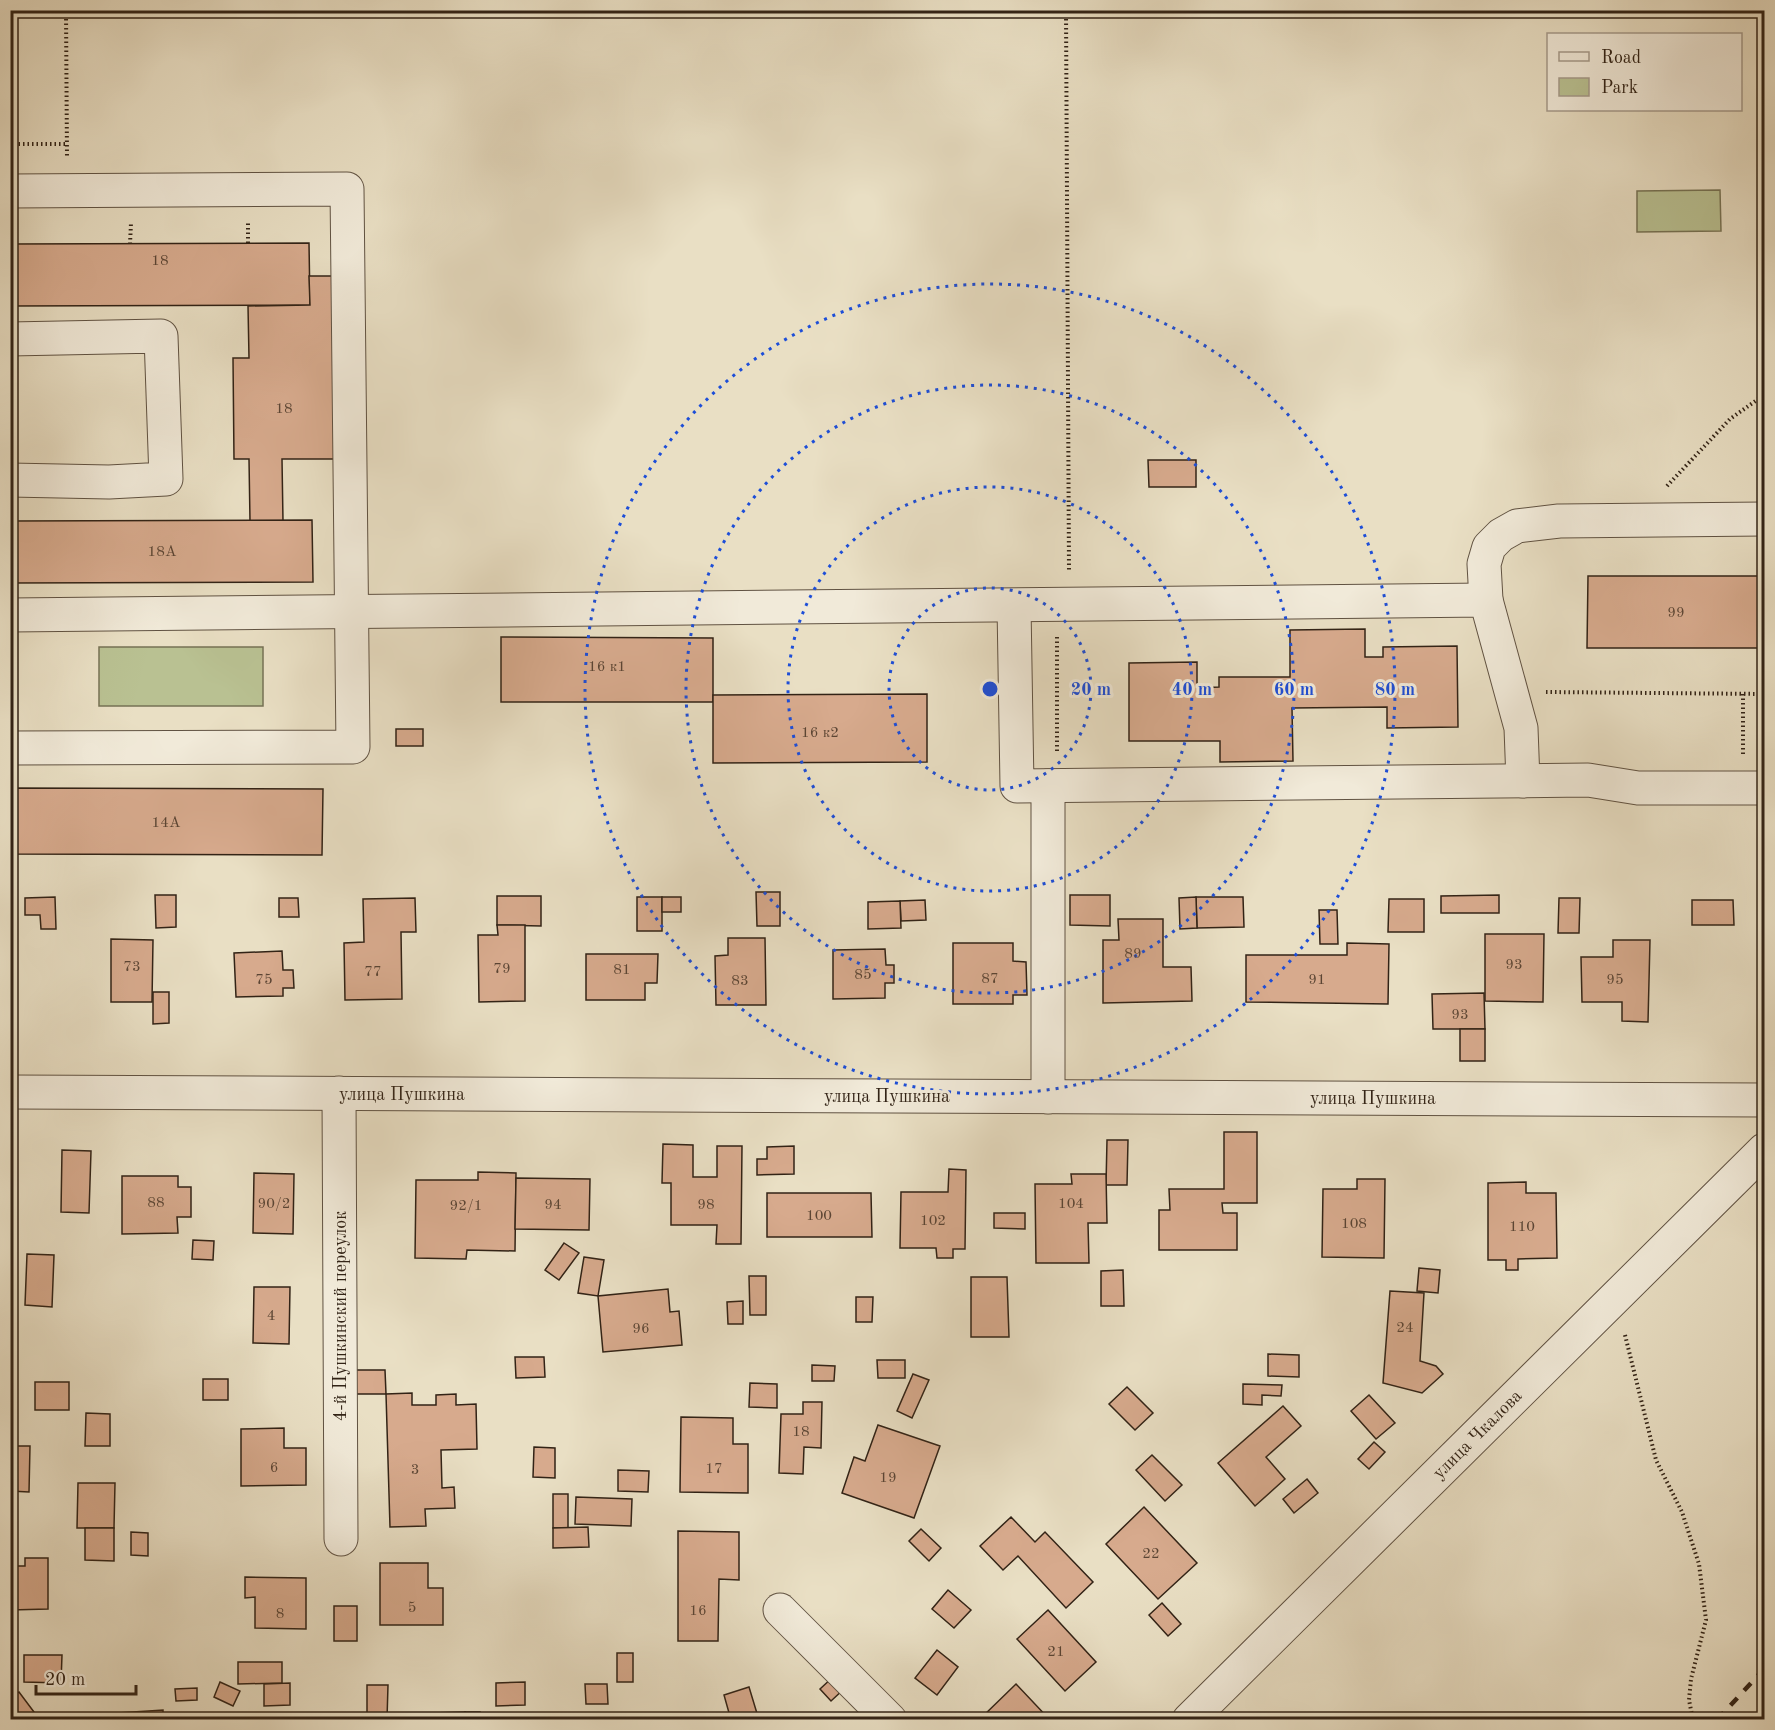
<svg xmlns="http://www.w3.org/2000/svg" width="1775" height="1730" viewBox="0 0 1775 1730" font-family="'Old Standard TT',serif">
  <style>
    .green { fill: #b9c192; stroke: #767254; stroke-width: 1.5 }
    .building { fill: #d7aa8d; stroke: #322316; stroke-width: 1.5 }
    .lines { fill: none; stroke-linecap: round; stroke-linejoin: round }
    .minor-casing { stroke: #605242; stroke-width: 35 }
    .path { stroke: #322316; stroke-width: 4; stroke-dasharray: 1.5 3; stroke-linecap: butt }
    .minor { stroke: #f1ead9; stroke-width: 33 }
    .rail { stroke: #322316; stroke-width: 4.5; stroke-dasharray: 10 10; stroke-linecap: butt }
    .ring { fill: none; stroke: #1d4ed8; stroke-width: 3; stroke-dasharray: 3 6 }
    .labels { text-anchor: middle; stroke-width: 6; stroke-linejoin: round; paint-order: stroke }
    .number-label { font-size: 15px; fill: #5b4534 }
    .street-label { font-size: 18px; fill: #322316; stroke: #f1ead9 }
    .centre { fill: #1d4ed8; stroke: #f1ead9; stroke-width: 3 }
    .ring-label { font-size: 18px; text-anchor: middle; font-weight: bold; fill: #1d4ed8; stroke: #f1ead9; stroke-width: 6; stroke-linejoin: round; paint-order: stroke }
  </style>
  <rect width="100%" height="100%" fill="#e9dfc4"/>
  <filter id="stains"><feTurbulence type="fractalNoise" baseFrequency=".00333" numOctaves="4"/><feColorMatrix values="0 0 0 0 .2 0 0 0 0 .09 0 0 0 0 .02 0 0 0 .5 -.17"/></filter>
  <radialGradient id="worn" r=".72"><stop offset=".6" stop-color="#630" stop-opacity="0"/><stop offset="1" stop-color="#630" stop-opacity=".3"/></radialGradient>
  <g class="green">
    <path d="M1720 190 1721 231 1637 232V191Z"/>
    <rect x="99" y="647" width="164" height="59"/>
  </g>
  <g class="building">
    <path d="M309 243 310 305 10 306V244Z"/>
    <path d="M309 276H334L335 459H282L283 521H250L249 459H234L233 358H249L248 306 310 305Z"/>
    <path d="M1148 460H1196V487H1149Z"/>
    <path d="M312 520 313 582 10 583V521Z"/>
    <path d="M1588 576H1764V648H1587Z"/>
    <path d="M1365 629V657H1383V647L1457 646 1458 727 1387 728V707L1292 708 1293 761 1220 762V741H1129V663L1197 662V688L1219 687V677H1290V630Z"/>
    <path d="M501 637 713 638V702H501Z"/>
    <path d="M927 694V762L713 763V695Z"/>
    <rect x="396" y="729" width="27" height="17"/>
    <path d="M10 788 323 789 322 855 10 854Z"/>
    <path d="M756 892H780V926H757Z"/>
    <path d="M155 895H176V927L156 928Z"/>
    <path d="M1070 895H1110V926L1070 925Z"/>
    <path d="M1499 895V913H1441V896Z"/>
    <path d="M497 896H541V926L497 925Z"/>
    <path d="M55 897 56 929H41L40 915H25V898Z"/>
    <rect x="637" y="897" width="25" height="34"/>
    <rect x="662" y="897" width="19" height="15"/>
    <path d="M1196 897H1243L1244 927 1197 928Z"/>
    <path d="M1196 897 1197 928 1180 929 1179 898Z"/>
    <path d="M279 898H298L299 917H279Z"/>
    <path d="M415 898 416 932H401L402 999 345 1000 344 943 364 942 363 899Z"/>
    <path d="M1559 898H1580L1579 933H1558Z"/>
    <path d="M1389 899H1424V932H1388Z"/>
    <path d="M925 900 926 920 901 921 900 901Z"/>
    <path d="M1692 900H1733L1734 925H1692Z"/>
    <path d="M900 901 901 928 868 929V902Z"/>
    <path d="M1319 910H1337L1338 944H1320Z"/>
    <path d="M1118 919H1163V967H1191L1192 1001 1103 1003V940H1119Z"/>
    <path d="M497 925H525V1001L479 1002 478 935H498Z"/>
    <path d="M1485 934H1544L1543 1002 1485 1001Z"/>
    <path d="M728 938H765L766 1005H716L715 956 728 955Z"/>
    <path d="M111 939 153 940 152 1002H111Z"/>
    <path d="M1613 940H1650L1648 1022 1622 1021V1002H1582L1581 957H1613Z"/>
    <path d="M953 943H1013V961L1026 962 1027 995H1013V1004H953Z"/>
    <path d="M1347 943 1389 944 1388 1004 1246 1002V955H1347Z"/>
    <path d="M10 949H14L15 1002H10Z"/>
    <path d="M885 949 886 965H894V983H885V998L833 999V950Z"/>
    <path d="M282 951 283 970H293L294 988H283V996L236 997 234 953Z"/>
    <path d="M586 954H658L657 983H645V1000H586Z"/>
    <path d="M153 992H169V1023L153 1024Z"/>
    <path d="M1484 993 1485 1029H1433L1432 994Z"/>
    <rect x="1460" y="1029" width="25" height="32"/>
    <path d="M1224 1132H1257V1203H1222L1223 1213H1237V1250H1159V1210H1170L1169 1189H1224Z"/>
    <path d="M1107 1140H1128L1127 1185H1106Z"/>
    <path d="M663 1144 693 1145V1177H717V1146H742L741 1244H716L717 1225H671V1183H662Z"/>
    <path d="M794 1146V1174L757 1175V1159H767V1147Z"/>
    <path d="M62 1150 91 1151 89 1213 61 1212Z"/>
    <path d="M949 1169 966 1170 965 1249H953V1258H937L936 1248H900L901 1192H948Z"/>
    <path d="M478 1172 516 1173 515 1251 467 1250 466 1259 415 1258 416 1180H478Z"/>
    <path d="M254 1173 294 1174 293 1234 253 1233Z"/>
    <path d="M1071 1174H1106L1107 1223H1088L1089 1263H1036L1035 1184H1072Z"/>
    <path d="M122 1176H178V1187H191V1217H177L178 1233 122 1234Z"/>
    <path d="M516 1178 590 1179 589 1230 515 1229Z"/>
    <path d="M1357 1179H1385L1384 1258 1322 1257 1323 1189H1357Z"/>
    <path d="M1526 1182V1193H1556L1557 1258 1518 1259V1270H1506V1260H1488V1183Z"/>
    <path d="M767 1193H871L872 1237H767Z"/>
    <path d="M994 1213H1025V1229L994 1228Z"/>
    <path d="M193 1240 214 1241 213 1260 192 1259Z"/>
    <path d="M564 1243 579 1253 559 1280 545 1270Z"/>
    <path d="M27 1254 54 1255 52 1307 25 1305Z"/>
    <path d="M584 1257 604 1260 598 1296 578 1293Z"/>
    <path d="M1419 1268 1440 1270 1438 1293 1417 1291Z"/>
    <path d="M1123 1270 1124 1306H1101V1271Z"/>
    <path d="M749 1276H766V1315H750Z"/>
    <path d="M971 1277H1007L1009 1337H971Z"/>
    <path d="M254 1287H290L289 1344 253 1343Z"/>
    <path d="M668 1289 670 1312 679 1311 682 1345 603 1352 598 1296Z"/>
    <path d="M1390 1291 1424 1293 1420 1361 1436 1366 1443 1374 1422 1393 1383 1383Z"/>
    <path d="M856 1297H873L872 1322H856Z"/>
    <path d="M743 1301V1324H728L727 1302Z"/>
    <path d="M1268 1354 1299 1355V1377L1268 1376Z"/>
    <path d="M515 1357H544L545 1377 516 1378Z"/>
    <path d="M877 1360H905V1378H878Z"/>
    <path d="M812 1365 835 1366 834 1381H812Z"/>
    <path d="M354 1370H385L386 1394H354Z"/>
    <path d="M913 1374 929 1380 912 1418 897 1411Z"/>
    <rect x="203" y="1379" width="25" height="21"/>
    <rect x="35" y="1382" width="34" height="28"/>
    <path d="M750 1383 777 1384V1408L749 1407Z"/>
    <path d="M1243 1384 1282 1385 1281 1396 1262 1395V1405L1243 1404Z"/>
    <path d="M1127 1387 1153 1413 1135 1430 1109 1404Z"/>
    <path d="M412 1393V1405H436V1395L456 1394V1405L476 1404 477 1449 441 1450 442 1488 454 1487 455 1508 425 1509 426 1526 390 1527 386 1394Z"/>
    <path d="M1369 1395 1395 1423 1376 1439 1351 1411Z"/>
    <path d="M803 1402H822L821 1448 804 1447 803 1474 779 1473 781 1414H803Z"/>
    <path d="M1283 1406 1301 1426 1266 1457 1285 1479 1255 1506 1218 1463Z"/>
    <path d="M86 1413 110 1414V1446H85Z"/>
    <path d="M681 1417 733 1418V1444H748V1493L680 1492Z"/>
    <path d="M878 1425 940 1446 914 1518 842 1493 854 1457 865 1461Z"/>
    <path d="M284 1428V1448H306V1485L241 1486V1429Z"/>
    <path d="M1374 1442 1385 1452 1369 1469 1358 1459Z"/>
    <path d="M10 1446H30L29 1492 10 1491Z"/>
    <path d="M534 1447 555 1448V1478L533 1477Z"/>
    <path d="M1152 1455 1182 1485 1165 1501 1136 1470Z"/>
    <path d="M618 1470 649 1471 648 1492 618 1491Z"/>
    <path d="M1307 1479 1318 1493 1294 1513 1283 1499Z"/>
    <path d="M78 1483H115L114 1528H77Z"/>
    <rect x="553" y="1494" width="15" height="34"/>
    <path d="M576 1497 632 1499 631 1526 575 1524Z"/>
    <path d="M1144 1507 1197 1563 1158 1599 1106 1544Z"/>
    <path d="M1011 1517 1035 1542 1045 1532 1093 1582 1066 1608 1018 1556 1003 1570 980 1546Z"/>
    <path d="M588 1527 589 1547 553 1548V1528Z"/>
    <path d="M85 1528H114V1561L85 1560Z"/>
    <path d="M921 1529 941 1548 929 1561 909 1541Z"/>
    <path d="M678 1531 739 1532V1580L719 1579 718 1641H678Z"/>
    <path d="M131 1532 148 1533V1556L131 1555Z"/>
    <path d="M25 1558H48V1609L10 1610V1566H25Z"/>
    <path d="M380 1563H428V1588H443V1625H380Z"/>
    <path d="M245 1577 306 1578V1629L255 1628V1597L245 1598Z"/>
    <path d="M948 1590 971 1610 954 1628 932 1609Z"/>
    <path d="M1162 1603 1181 1624 1168 1636 1149 1615Z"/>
    <rect x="334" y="1606" width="23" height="35"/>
    <path d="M1048 1610 1096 1662 1065 1691 1017 1639Z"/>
    <rect x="10" y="1622" width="3" height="30"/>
    <path d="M937 1650 958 1667 937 1695 915 1678Z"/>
    <rect x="617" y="1653" width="16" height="29"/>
    <path d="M24 1655H62L61 1683 24 1682Z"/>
    <path d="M238 1662H282V1683L238 1684Z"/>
    <path d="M834 1676 845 1688 831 1701 820 1689Z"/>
    <path d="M220 1682 240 1691 233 1706 214 1697Z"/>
    <path d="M525 1682V1705L496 1706V1683Z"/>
    <path d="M290 1683V1705L264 1706V1684Z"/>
    <path d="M585 1684H607L608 1704H586Z"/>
    <path d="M1016 1684 1050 1720H979Z"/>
    <path d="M367 1685H388L387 1719H367Z"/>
    <path d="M749 1687 759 1720H731L724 1695Z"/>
    <path d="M197 1688V1700L176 1701 175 1689Z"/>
    <path d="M19 1692 40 1720H24L10 1702V1698Z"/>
    <path d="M163 1710V1720H87V1715Z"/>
    <rect x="465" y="1712" width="15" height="8"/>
    <path d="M465 1712V1720H432V1713Z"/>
  </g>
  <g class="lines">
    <defs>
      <g id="minor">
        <path d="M10 191 347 189 353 747 10 748"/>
        <path d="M10 339 161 336 166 479 109 482 10 480"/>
        <path d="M1486 600 1484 564 1489 547 1501 535 1517 526 1559 521 1764 519"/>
        <path d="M1014 606 1017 786 1588 780 1638 788H1764"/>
        <path d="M10 615 1486 600 1521 728 1523 781"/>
        <path d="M1048 786V1097"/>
        <path d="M10 1092 1764 1100"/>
        <path d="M339 1093 341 1539"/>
        <path d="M780 1610 890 1720"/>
        <path d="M1189 1720 1764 1150"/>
      </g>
    </defs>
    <use href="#minor" class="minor-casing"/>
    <g class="path">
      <path d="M13 10 14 157"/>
      <path d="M66 10 67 157"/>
      <path d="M1066 10 1069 571"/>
      <path d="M14 144H67"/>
      <path d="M15 224V244"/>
      <path d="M248 243V223"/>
      <path d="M130 244 131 223"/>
      <path d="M1667 486 1730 419 1764 395"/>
      <path d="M1057 637V752"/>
      <path d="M1762 648 1763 694"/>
      <path d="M1546 692 1764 694"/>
      <path d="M1743 694V756"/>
      <path d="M1625 1335 1656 1460 1682 1512 1699 1564 1706 1620 1691 1679 1689 1700 1693 1720"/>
    </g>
    <use href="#minor" class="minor"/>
    <g class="rail">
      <path d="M1717 1720 1764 1669"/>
      <path d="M1760 1720 1764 1715"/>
    </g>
  </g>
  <g class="ring">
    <circle cx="990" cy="689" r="101"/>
    <circle cx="990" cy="689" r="202"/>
    <circle cx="990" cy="689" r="304"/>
    <circle cx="990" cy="689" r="405"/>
  </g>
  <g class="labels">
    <g class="number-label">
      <text x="160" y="265">18</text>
      <text x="284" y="413">18</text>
      <text x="162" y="556">18А</text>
      <text x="1676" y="617">99</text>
      <text x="607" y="671">16 к1</text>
      <text x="820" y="737">16 к2</text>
      <text x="166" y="827">14А</text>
      <text x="1133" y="958">89</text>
      <text x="1514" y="969">93</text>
      <text x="132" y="971">73</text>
      <text x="502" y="973">79</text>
      <text x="622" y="974">81</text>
      <text x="373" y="976">77</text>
      <text x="863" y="979">85</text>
      <text x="990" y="983">87</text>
      <text x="264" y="984">75</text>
      <text x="1317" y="984">91</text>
      <text x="1615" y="984">95</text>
      <text x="740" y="985">83</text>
      <text x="1460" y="1019">93</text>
      <text x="156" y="1207">88</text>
      <text x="274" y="1208">90/2</text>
      <text x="1071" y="1208">104</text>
      <text x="553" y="1209">94</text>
      <text x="706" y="1209">98</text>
      <text x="466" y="1210">92/1</text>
      <text x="819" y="1220">100</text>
      <text x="933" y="1225">102</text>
      <text x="1354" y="1228">108</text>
      <text x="1522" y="1231">110</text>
      <text x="271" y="1320">4</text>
      <text x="1405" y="1332">24</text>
      <text x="641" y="1333">96</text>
      <text x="801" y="1436">18</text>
      <text x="274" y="1472">6</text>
      <text x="714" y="1473">17</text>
      <text x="415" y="1474">3</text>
      <text x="888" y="1482">19</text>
      <text x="1151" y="1558">22</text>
      <text x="412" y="1612">5</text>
      <text x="698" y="1615">16</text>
      <text x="280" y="1618">8</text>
      <text x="1056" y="1656">21</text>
    </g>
    <g class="street-label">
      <text x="402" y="1100">улица Пушкина</text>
      <text x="887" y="1102">улица Пушкина</text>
      <text x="1373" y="1104">улица Пушкина</text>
      <text transform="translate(340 1316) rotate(-90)" y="6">4-й Пушкинский переулок</text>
      <text transform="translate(1477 1434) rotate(-45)" y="6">улица Чкалова</text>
    </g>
  </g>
  <circle cx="990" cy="689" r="9" class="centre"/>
  <g class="ring-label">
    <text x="1091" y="695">20 m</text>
    <text x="1192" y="695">40 m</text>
    <text x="1294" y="695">60 m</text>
    <text x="1395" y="695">80 m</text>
  </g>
  <rect width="1775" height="1730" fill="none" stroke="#e9dfc4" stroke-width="36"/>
  <rect x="12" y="12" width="1751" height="1706" fill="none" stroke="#322316" stroke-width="3"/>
  <rect x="18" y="18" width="1739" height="1694" fill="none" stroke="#322316" stroke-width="1.5"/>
  <rect x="1547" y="33" width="195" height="78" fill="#f1ead9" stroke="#a59a8b" stroke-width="1.5"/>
  <rect x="1559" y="52" width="30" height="9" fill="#f1ead9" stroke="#a59a8b" stroke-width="1.5"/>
  <text x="1601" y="63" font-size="18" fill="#322316">Road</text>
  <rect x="1559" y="78" width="30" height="18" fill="#b9c192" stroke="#a59a8b" stroke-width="1.5"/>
  <text x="1601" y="93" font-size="18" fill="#322316">Park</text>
  <path d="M36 1685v9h100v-9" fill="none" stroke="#322316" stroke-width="3"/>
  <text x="45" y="1685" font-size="18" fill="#322316" stroke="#f1ead9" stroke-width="4.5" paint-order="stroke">20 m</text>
  <rect width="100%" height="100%" filter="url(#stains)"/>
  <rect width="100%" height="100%" fill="url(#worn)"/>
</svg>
